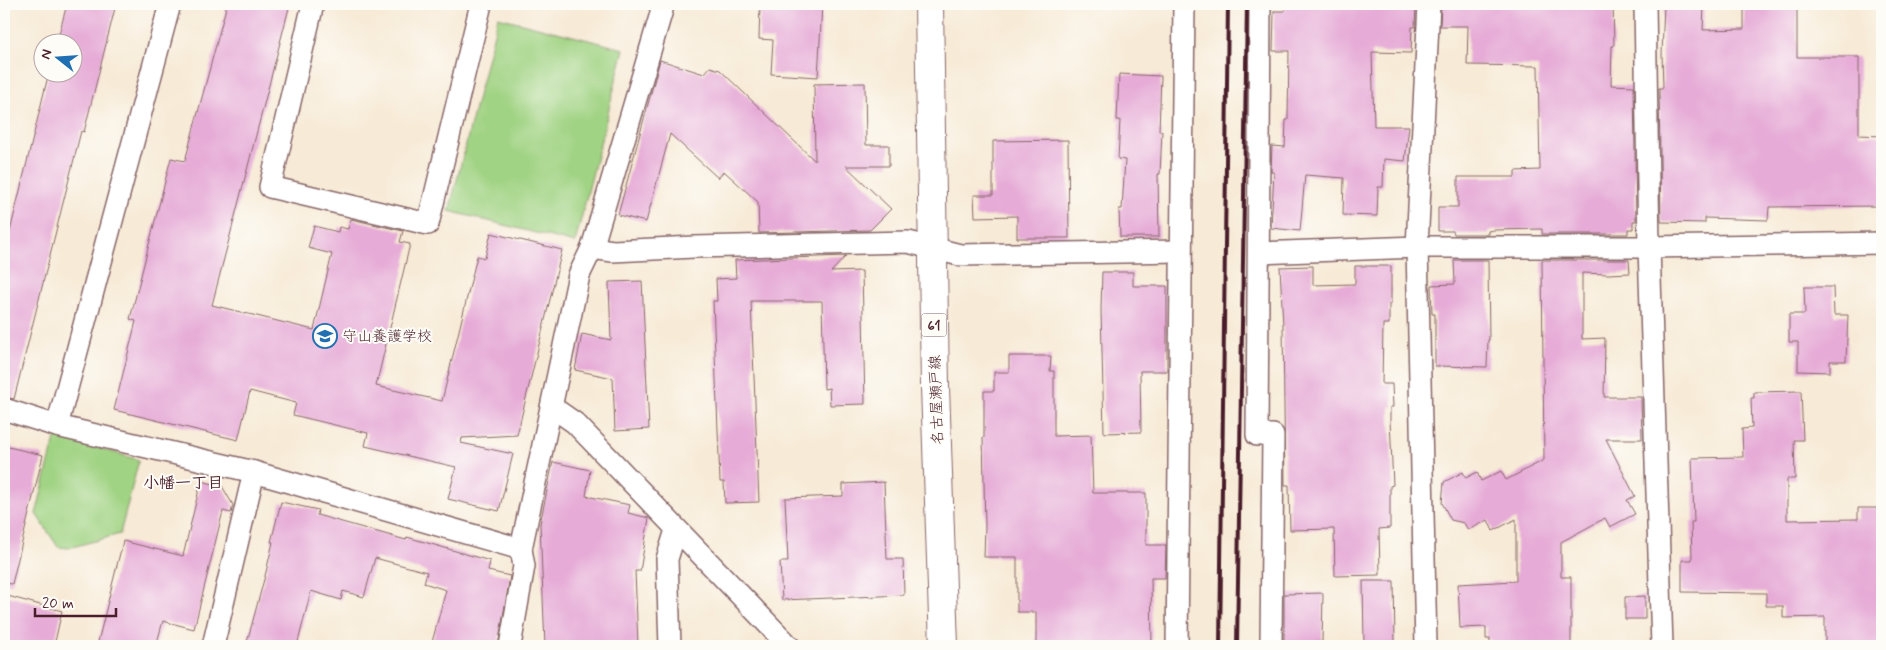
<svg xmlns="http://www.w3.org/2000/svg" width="1886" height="650" viewBox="0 0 1886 650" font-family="Mynerve,'Klee One',sans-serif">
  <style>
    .green { fill: #a0d383; stroke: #757957 }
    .building { fill: #e6abd7 }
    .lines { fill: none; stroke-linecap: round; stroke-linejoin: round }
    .minor-casing { stroke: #876667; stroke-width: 24 }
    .primary-casing { stroke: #876667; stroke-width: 30 }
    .minor { stroke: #fff; stroke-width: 21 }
    .primary { stroke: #fff; stroke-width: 28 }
    .rail { stroke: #4a1f2b; stroke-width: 4 }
    .labels { text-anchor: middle; stroke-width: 4; stroke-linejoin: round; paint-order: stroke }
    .shield { fill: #fdfcf7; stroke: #806168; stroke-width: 1 }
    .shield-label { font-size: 14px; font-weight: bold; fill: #4a1f2b }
    .poi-label { font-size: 15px; fill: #4a1f2b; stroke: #fdfcf7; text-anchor: start }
    .street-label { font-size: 15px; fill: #4a1f2b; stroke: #fdfcf7 }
    .neighbourhood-label { font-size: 16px; font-weight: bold; fill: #4a1f2b; stroke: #fdfcf7 }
  </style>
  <rect width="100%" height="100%" fill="#fdfcf7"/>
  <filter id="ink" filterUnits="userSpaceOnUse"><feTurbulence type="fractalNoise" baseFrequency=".02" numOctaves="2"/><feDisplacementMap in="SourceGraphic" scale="10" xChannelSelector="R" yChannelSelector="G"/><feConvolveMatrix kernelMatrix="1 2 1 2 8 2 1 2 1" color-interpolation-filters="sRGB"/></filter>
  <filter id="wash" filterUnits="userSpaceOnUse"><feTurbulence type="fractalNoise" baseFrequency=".0096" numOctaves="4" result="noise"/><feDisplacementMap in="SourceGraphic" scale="20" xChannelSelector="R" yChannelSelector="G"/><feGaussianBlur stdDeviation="1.12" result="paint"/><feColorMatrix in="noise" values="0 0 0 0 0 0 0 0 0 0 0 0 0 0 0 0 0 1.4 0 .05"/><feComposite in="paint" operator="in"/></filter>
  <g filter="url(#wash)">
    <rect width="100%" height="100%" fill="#f7ead6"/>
    <g class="green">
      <path d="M498 17 624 49 575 243 449 211Z"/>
      <path d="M56 435 139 460 120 534 69 548 58 547 36 514Z"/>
    </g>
    <g id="blocks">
      <g class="building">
        <path d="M67 4H116L84 132 81 131 14 399 4 397V256L49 72H72V42H57Z"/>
        <path d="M227 4H290L212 305 314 330 332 254 308 248 314 226 338 232 339 227 348 229 351 219 403 231 400 242 410 244 376 386 442 401 477 256 485 258 491 233 562 250 517 435 462 438 461 443 513 454 499 511 448 499 456 467 365 446 368 433 293 415 296 403 250 391 238 440 114 410 136 321 130 319 171 158 185 161Z"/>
        <path d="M760 4H822L818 77 771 74 773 40 759 39Z"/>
        <path d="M1285 4H1416L1415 27H1412L1411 53 1372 52 1374 126H1409L1405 161 1384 159 1383 187H1378L1377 216 1343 215 1344 178 1305 175 1300 231 1271 228 1274 172H1271L1272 146 1285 147 1286 120H1288L1289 51H1273L1274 11H1285Z"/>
        <path d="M1441 4H1613L1614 46H1612L1611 85 1634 86 1636 221H1633V229H1628V234H1542V229L1494 230 1488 231V234H1454L1453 231H1438V207H1458V177H1515V171L1540 170 1538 66 1467 65 1468 26H1440Z"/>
        <path d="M1664 4H1704L1703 30 1744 29V4H1797V57H1859V135L1882 136V206L1769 207 1768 220 1705 218V223L1661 222 1659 88H1663L1662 54Z"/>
        <path d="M660 60 704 74 710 67 720 70 815 161 814 84 865 83 866 145H889V166H846L891 209 870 230 759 233 758 202 724 171 718 178 670 134 646 222 618 215Z"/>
        <path d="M1119 74 1161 76 1159 131H1162L1160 174H1158L1159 237H1120L1119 209H1122L1125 160 1118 159 1120 120H1117Z"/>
        <path d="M1068 140 1069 238H1017V216L975 217 974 195H993V141Z"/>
        <path d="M846 256 831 272 862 271 865 404 830 405 829 388 824 389 822 301H751L759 502 725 503 724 482H720L713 301H717L716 279 736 278 735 260Z"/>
        <path d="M1454 260H1488L1489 340H1488L1487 367 1435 366V314H1432L1431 285 1455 284Z"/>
        <path d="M1542 260H1629L1630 273 1609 274 1582 273V339L1605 338 1604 397H1641L1642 439H1606L1635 496 1627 500 1635 514 1610 527 1605 518 1561 542V577H1571V646H1490V639H1486V627L1460 628 1458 584 1516 581V519L1493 531 1488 520 1468 530 1464 523 1451 520 1442 503 1444 482 1463 472 1466 478 1477 472 1481 481 1501 471 1506 480 1544 460Z"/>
        <path d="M1313 266V285L1355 284V266H1391V304H1389V324H1383L1382 384H1392L1393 407H1390V421L1393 485 1390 486V528L1379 529 1380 575 1335 576 1334 529 1290 530 1289 485H1285L1283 325 1280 267Z"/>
        <path d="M1102 272H1133V286H1167V371H1140L1141 432 1104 433 1101 310Z"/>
        <path d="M642 281 649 429 615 431 613 378 575 370 582 334 611 340 609 282Z"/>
        <path d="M1804 287H1833L1834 315H1848L1846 361H1830V372L1798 371V342H1789V314H1805Z"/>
        <path d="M1009 356H1051L1050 371H1054V436L1091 435 1093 493H1146V545H1166L1165 578H1151L1152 646H1036V612H1017V557H984L985 525 983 438H984V391H994V372H1009Z"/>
        <path d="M1801 391 1803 440H1794L1795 479H1787V520L1858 519V508H1882V646H1825V617L1783 618V606H1766V593L1682 592V560H1692L1691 522H1694L1692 458 1743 457 1742 429 1752 428 1751 398H1754V392Z"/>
        <path d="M4 446 43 455 12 584 4 583Z"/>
        <path d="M553 462 590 470 586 496 630 505 628 513 649 518 640 571H635L638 645 545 646 540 524Z"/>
        <path d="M201 481 222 486 233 505 231 513 223 511 194 629 163 621 156 646H97L123 541 183 556Z"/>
        <path d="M884 482 887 559H903L904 595 782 600 780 562H788L785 498 843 496V484Z"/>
        <path d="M281 502 318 510 317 515 406 540 407 537 490 561 488 571 510 576 498 646H431L446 590 424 583 427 572 375 558 364 597 343 591 341 600 311 591 297 646H246L266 572 273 542H271Z"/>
        <path d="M1363 581H1394L1395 644H1364Z"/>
        <path d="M1323 593 1322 642 1284 644V594Z"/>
        <path d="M4 595 62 611 54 646H4Z"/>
        <path d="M1645 596V619H1625V597Z"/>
      </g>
    </g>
  </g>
  <g filter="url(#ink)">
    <use href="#blocks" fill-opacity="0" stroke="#876667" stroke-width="1"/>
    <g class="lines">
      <defs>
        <g id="minor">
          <path d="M313 4 270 187 428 224 481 4"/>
          <path d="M1260 4 1257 435H1273L1271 646"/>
          <path d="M1645 4 1649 247 1662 646"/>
          <path d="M592 248 613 251 694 247 908 242 960 255 1180 251"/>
          <path d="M1259 253 1417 247H1649L1882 243"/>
          <path d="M552 407 575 423 789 646"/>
          <path d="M4 409 57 426 254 472 521 549"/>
          <path d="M57 426 170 4"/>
          <path d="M213 646 254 472"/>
          <path d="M510 646 524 566 521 549 579 275 592 248 662 10 659 4"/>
          <path d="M670 646 667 559 676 530"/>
          <path d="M1177 646 1184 4"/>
          <path d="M1426 646 1417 247 1429 4"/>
        </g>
        <path id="primary" d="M929 4 935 387 944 646"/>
      </defs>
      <use href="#minor" class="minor-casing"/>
      <use href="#primary" class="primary-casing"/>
      <use href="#minor" class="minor"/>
      <use href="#primary" class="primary"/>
      <g class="rail">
        <path d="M1220 646 1228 4"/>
        <path d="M1237 646 1247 4"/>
      </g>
    </g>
  </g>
  <defs>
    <symbol id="school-ring" viewBox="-11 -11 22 22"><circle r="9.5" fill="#fdfcf7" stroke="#1f6fb2" stroke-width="1.5"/><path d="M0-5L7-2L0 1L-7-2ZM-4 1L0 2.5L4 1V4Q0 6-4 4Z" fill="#1f6fb2"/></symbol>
  </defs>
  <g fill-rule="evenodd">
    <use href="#school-ring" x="311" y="322" width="28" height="28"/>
  </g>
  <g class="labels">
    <rect class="shield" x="921.5" y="313.5" width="25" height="23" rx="4"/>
    <g class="shield-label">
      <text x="934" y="330">61</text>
    </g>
    <g class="poi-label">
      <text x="342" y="341">守山養護学校</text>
    </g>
    <g class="street-label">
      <text transform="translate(936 400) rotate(-92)" y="5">名古屋瀬戸線</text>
    </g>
    <g class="neighbourhood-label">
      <text x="183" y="488">小幡一丁目</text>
    </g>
  </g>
  <rect width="1886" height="650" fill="none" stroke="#fdfcf7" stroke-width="20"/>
  <g transform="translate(58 58) rotate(287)"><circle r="24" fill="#fdfcf7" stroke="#b5a4a5"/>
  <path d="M0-4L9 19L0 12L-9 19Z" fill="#1f6fb2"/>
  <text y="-8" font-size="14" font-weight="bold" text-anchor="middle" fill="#4a1f2b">N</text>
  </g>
  <path d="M35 608v8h81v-8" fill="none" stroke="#4a1f2b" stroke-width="2.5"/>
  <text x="42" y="608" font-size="15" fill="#4a1f2b" stroke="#fdfcf7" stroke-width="4" paint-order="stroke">20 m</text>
</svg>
